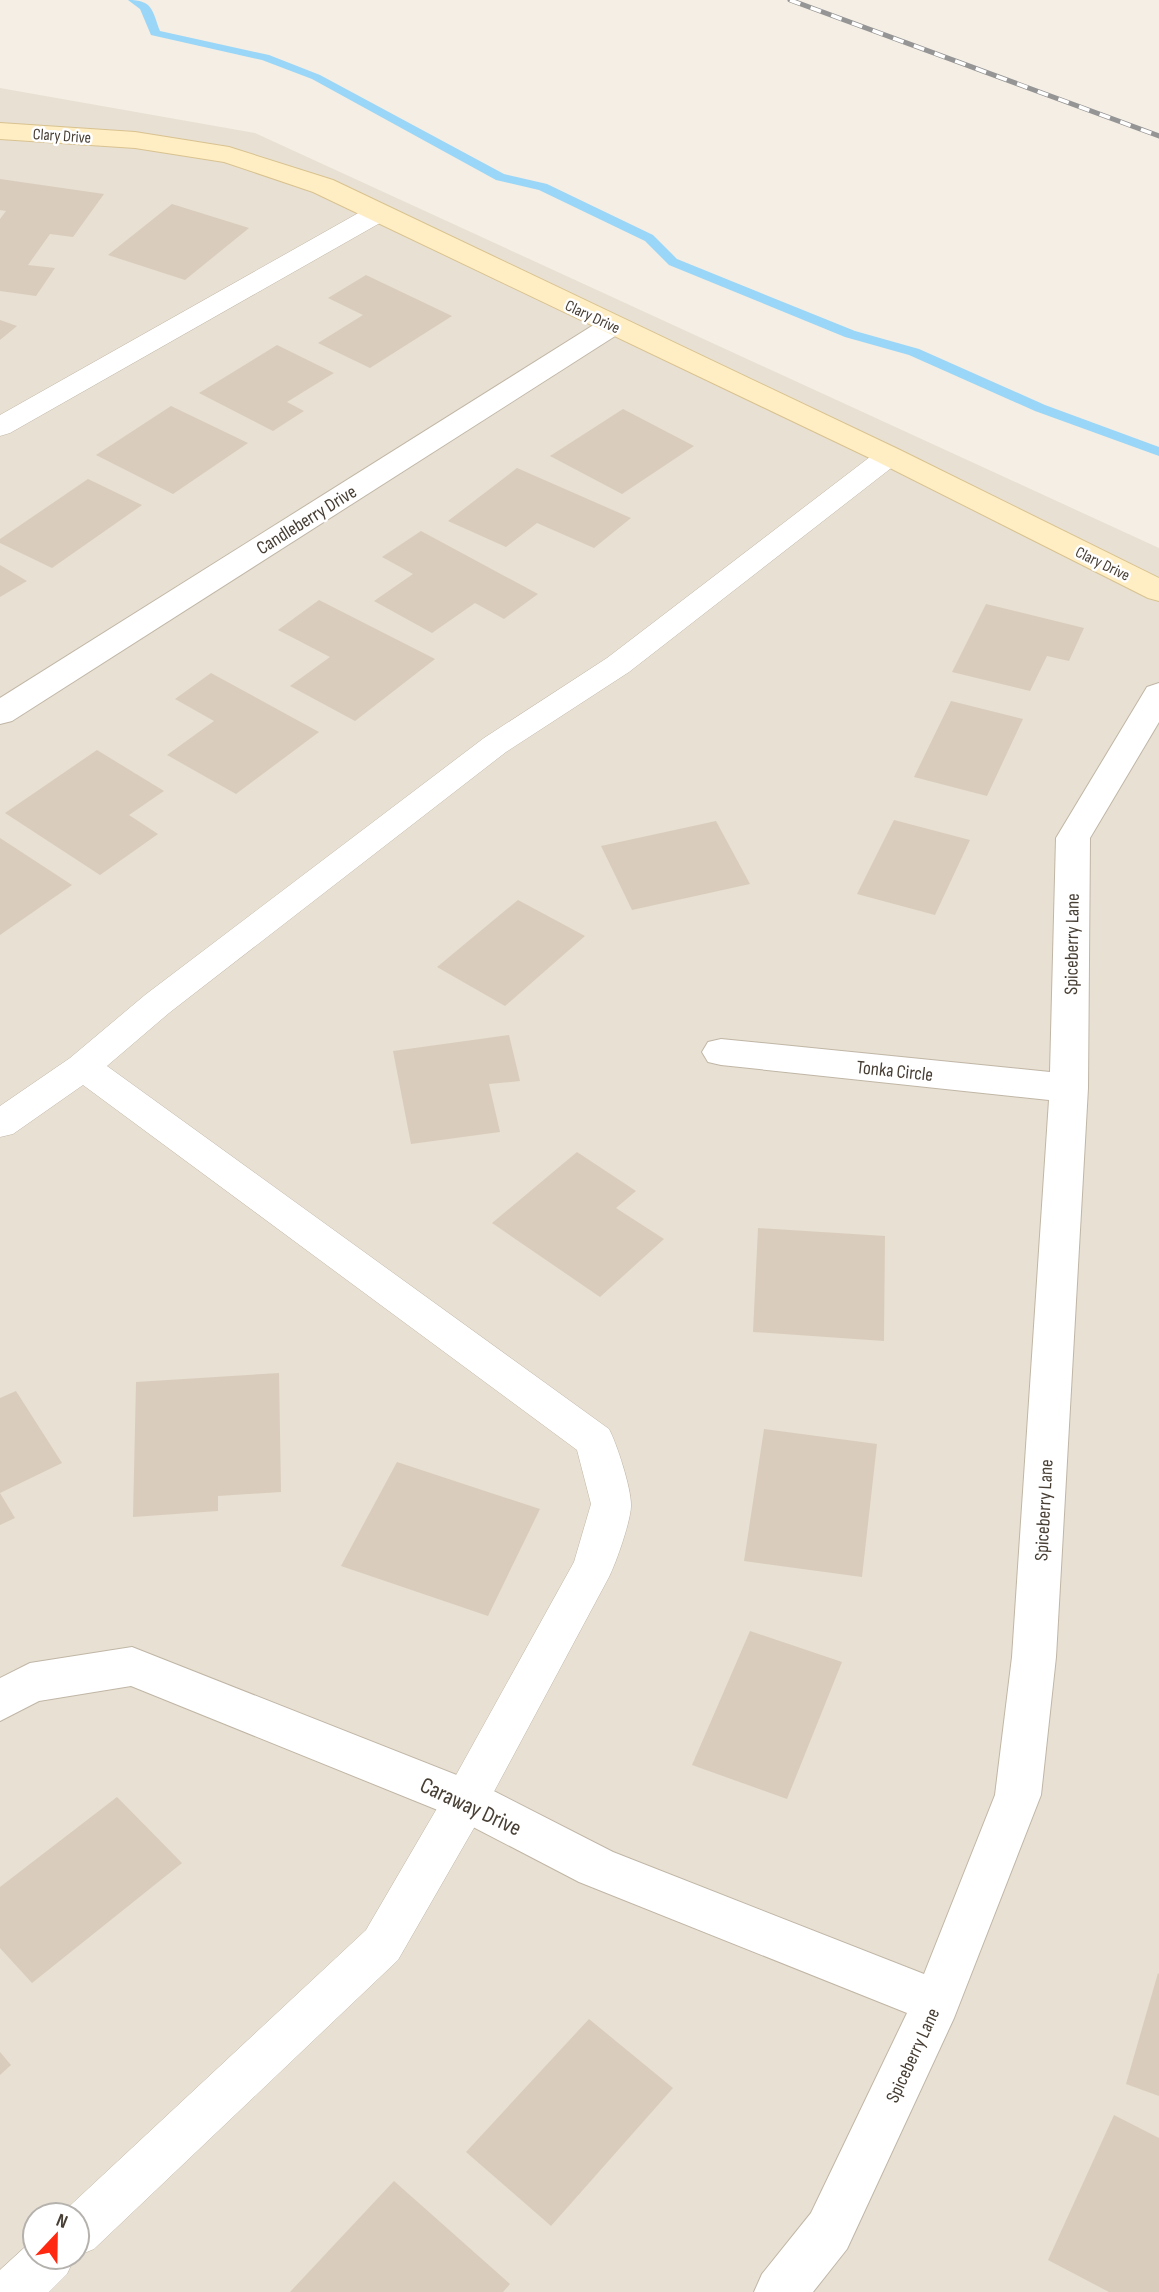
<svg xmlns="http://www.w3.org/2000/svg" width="1159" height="2292" viewBox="0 0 1159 2292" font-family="'Sofia Sans Condensed',sans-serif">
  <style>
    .residential { fill: #e8e0d2; fill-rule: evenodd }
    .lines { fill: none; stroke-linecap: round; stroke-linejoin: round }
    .stream { fill: #9ad6f7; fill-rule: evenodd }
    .building { fill: #d9ccbc }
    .lane-casing { stroke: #c0b6a6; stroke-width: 1 }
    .street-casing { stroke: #c0b6a6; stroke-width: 2 }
    .secondary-casing { stroke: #d8c290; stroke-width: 2 }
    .lane { fill: #fff; fill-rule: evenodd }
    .street { fill: #fff; fill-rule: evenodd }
    .secondary { fill: #ffedc3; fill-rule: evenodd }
    .rail-casing { stroke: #959595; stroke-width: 5 }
    .rail { stroke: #fff; stroke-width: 3.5; stroke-dasharray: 11; stroke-linecap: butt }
    .labels { text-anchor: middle; stroke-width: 5; stroke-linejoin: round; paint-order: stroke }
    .far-street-label { font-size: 16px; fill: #473e34; stroke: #fff }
    .street-label { font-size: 19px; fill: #473e34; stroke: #fff }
    .near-street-label { font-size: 23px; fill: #473e34; stroke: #fff }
  </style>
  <rect width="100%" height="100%" fill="#f4eee4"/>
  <path class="residential" d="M0 88 255 133 1159 548V2292H0ZM35 2215H77V2257H35Z"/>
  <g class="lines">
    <path class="stream" d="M128 0C153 0 152 10 160 31L269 55 320 75 504 174 547 184 653 235 677 259 855 331 919 349 1045 405 1159 447V456L1035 411 909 355 845 337 669 265 645 241 539 190 496 180 312 79 262 60 151 35 140 9Z"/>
  </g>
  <g class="building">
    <path d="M0 179 104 194 73 237 50 234 28 265 55 268 36 296 0 291V219L6 211 0 210Z"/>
    <path d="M172 204 249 228 185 280 108 255Z"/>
    <path d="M366 275 452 316 370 368 318 343 363 315 328 298Z"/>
    <path d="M0 320 17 326 0 340Z"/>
    <path d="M277 345 334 373 287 402 304 411 273 431 199 393Z"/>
    <path d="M171 406 248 443 173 494 96 455Z"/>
    <path d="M623 409 694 446 622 494 550 456Z"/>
    <path d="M517 468 631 518 594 548 537 523 506 547 448 521Z"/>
    <path d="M88 479 142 505 52 568 0 543V539Z"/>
    <path d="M421 531 538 594 504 619 475 603 432 633 374 601 413 574 382 557Z"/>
    <path d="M0 565 27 581 0 597Z"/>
    <path d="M319 600 435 659 355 721 290 686 330 657 278 630Z"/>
    <path d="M986 604 1084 628 1069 661 1047 656 1030 691 952 672Z"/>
    <path d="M211 673 319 732 236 794 167 755 214 721 175 699Z"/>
    <path d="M951 701 1023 719 987 796 914 777Z"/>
    <path d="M97 750 164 791 129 815 158 834 100 875 5 813Z"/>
    <path d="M894 820 970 840 935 915 857 894Z"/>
    <path d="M716 821 750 884 632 910 601 846Z"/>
    <path d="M0 838 72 885 0 935Z"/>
    <path d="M518 900 585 936 505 1006 437 967Z"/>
    <path d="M509 1035 520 1081 489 1084 500 1132 411 1144 393 1051Z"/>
    <path d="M577 1152 636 1191 616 1208 664 1239 600 1297 492 1223Z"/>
    <path d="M758 1228 885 1236 884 1341 753 1332Z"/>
    <path d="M279 1373 281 1492 218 1496V1511L133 1517 136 1382Z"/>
    <path d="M16 1391 62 1463 0 1493V1398Z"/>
    <path d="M764 1429 877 1444 862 1577 744 1561Z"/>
    <path d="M397 1462 540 1509 488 1616 341 1566Z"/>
    <path d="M0 1493 15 1518 0 1525Z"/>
    <path d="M750 1631 842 1662 787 1799 692 1765Z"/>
    <path d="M117 1797 182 1863 32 1983 0 1948V1887Z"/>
    <path d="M1158 1973 1159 1974V2096L1126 2084Z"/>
    <path d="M589 2019 673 2088 551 2226 466 2152Z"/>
    <path d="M0 2052 11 2065 0 2075Z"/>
    <path d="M1114 2115 1159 2138V2292H1109L1048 2260Z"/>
    <path d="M394 2181 510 2284 503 2292H290Z"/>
  </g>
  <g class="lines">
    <defs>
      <g id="lane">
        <path d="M378 205 387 207 391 213 387 219 10 433 0 436V415L369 207Z"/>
        <path d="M889 447 899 450 903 456 899 462 629 672 506 752 169 1013 107 1066 609 1429C617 1444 631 1488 631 1504 632 1518 616 1563 609 1577L482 1814 398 1960 94 2249 77 2256V2215H60L366 1930 450 1786 574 1562 591 1504 577 1450 83 1085 13 1134 0 1137V1106L70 1058 145 995 484 738 607 658 879 450Z"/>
        <path d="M35 2238V2257H75L67 2274 49 2292H0V2270Z"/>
      </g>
      <g id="street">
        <path d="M613 316 623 319 627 325 623 331 12 721 0 724V698L603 319Z"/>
        <path d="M1159 683V722L1090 838 1088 1088 1056 1657 1041 1795 954 2018 847 2249 813 2292H754L762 2274 811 2213 907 2013 579 1882 450 1815 131 1686 39 1701 0 1721V1678L30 1663 132 1647 482 1785 613 1852 924 1974 995 1795 1012 1657 1049 1100 721 1065 708 1062 702 1052 708 1042 721 1039 1050 1072 1056 838 1147 687Z"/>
      </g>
      <path id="secondary" d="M0 123 135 132 229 147 333 180 900 450 1159 578V601L1148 598 878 462 313 192 224 162 135 148 0 139Z"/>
    </defs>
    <use href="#lane" class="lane-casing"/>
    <use href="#street" class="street-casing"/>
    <use href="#secondary" class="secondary-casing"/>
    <use href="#lane" class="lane"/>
    <use href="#street" class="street"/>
    <use href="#secondary" class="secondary"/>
    <defs>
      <path id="rail" d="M790 0 1159 136"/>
    </defs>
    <use href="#rail" class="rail-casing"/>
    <use href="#rail" class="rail"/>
  </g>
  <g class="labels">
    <g class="far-street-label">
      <text transform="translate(62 135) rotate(4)" y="6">Clary Drive</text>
      <text transform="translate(593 316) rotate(25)" y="6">Clary Drive</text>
      <text transform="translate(1103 563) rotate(26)" y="6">Clary Drive</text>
    </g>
    <g class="street-label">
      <text transform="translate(306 519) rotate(-32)" y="7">Candleberry Drive</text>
      <text transform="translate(1071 944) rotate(-89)" y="7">Spiceberry Lane</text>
      <text transform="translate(895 1070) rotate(6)" y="7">Tonka Circle</text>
      <text transform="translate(1043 1510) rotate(-87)" y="7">Spiceberry Lane</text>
      <text transform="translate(912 2055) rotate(-65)" y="7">Spiceberry Lane</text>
    </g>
    <g class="near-street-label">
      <text transform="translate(471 1806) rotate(25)" y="8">Caraway Drive</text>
    </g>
  </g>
  <g transform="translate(56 2236) rotate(22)"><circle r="33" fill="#ffffff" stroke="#b5b2ae" stroke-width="2"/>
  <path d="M0-5L12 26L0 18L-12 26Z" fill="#ff2810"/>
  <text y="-10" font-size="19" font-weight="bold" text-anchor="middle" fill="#473e34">N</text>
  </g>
</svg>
